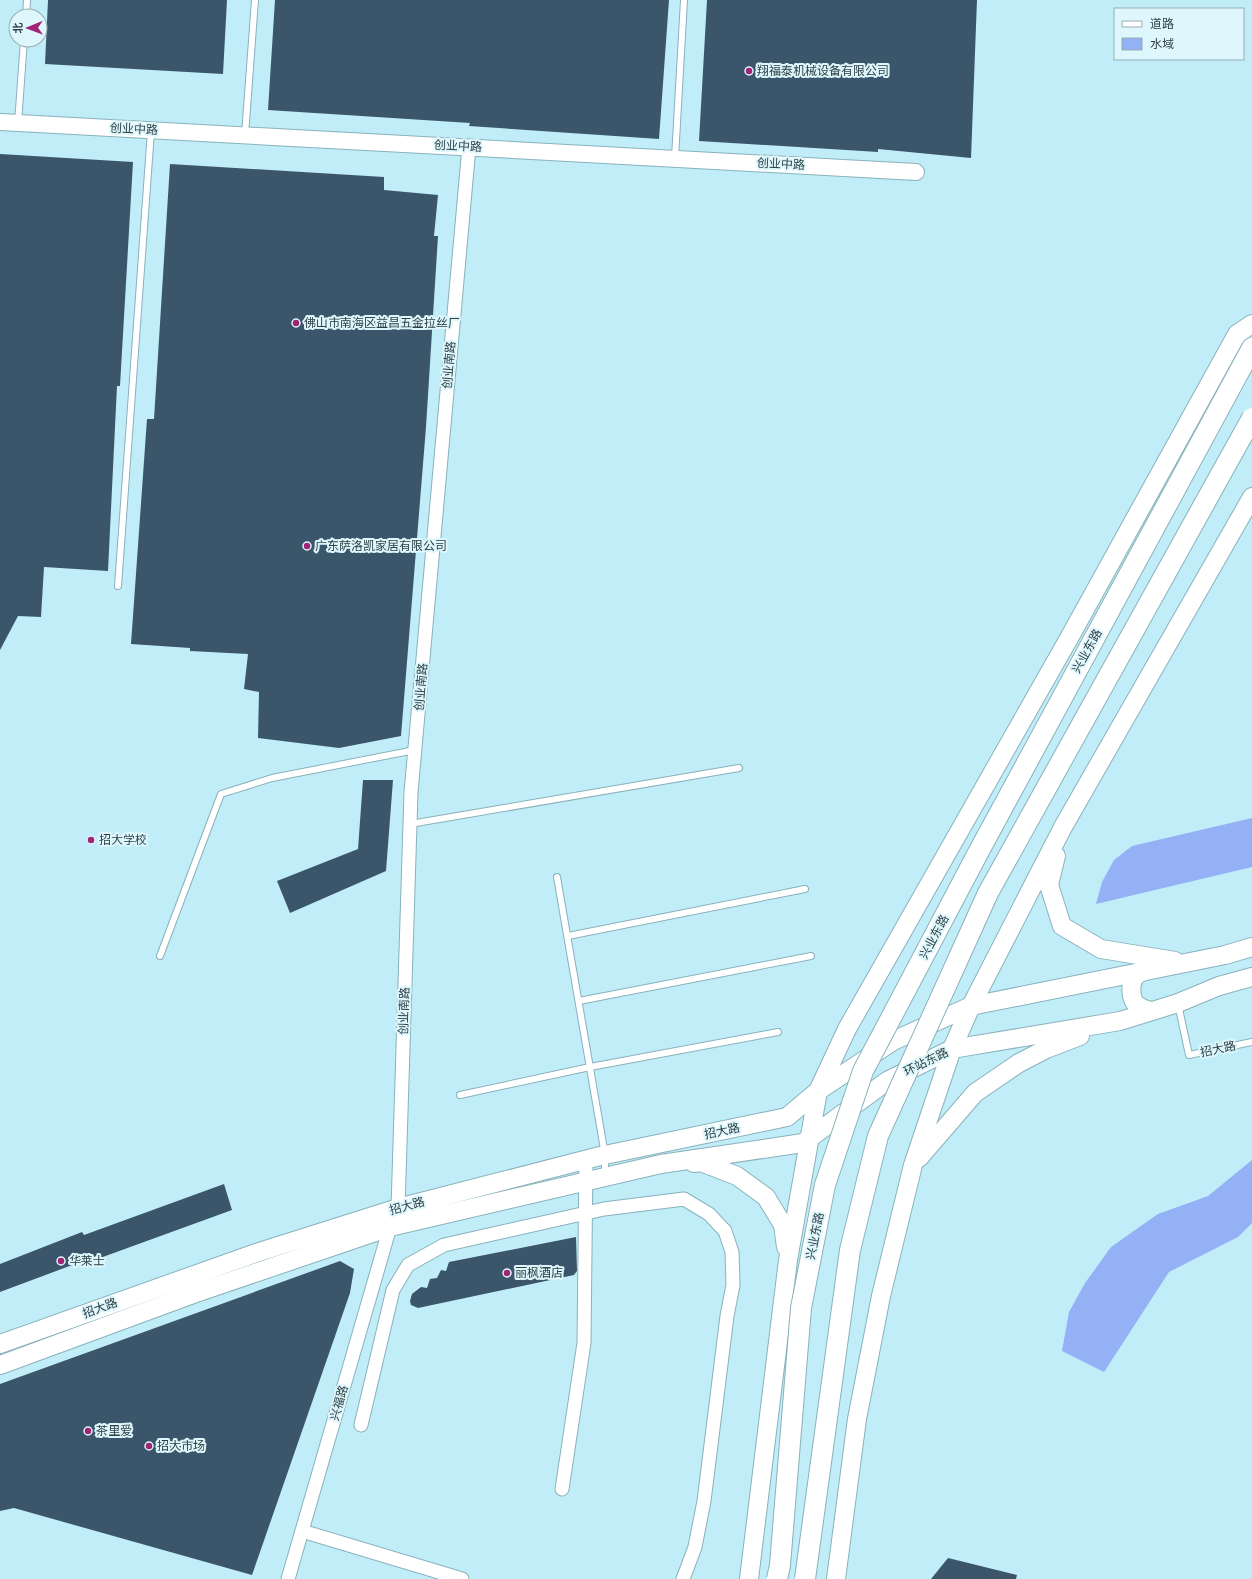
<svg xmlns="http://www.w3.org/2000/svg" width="1252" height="1579" viewBox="0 0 1252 1579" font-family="Ubuntu,'Noto Sans SC',sans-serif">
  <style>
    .water { fill: #95b1f5 }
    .building { fill: #3b566b }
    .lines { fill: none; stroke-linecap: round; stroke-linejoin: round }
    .service-casing { stroke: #88b2bc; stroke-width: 8 }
    .minor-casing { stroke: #88b2bc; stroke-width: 15 }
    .tertiary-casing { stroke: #88b2bc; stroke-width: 18 }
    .secondary-casing { stroke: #88b2bc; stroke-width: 20 }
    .service { stroke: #fff; stroke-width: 6 }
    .minor { stroke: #fff; stroke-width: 13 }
    .tertiary { stroke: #fff; stroke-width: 16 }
    .secondary { stroke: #fff; stroke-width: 18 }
    .primary-bridge-casing { stroke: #88b2bc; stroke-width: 22; stroke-linecap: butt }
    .primary-bridge { stroke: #fff; stroke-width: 20 }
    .poi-dot { fill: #a22376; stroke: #ddf7fd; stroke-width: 1.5 }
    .labels { text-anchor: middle; stroke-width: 4; stroke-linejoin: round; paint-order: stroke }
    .poi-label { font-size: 12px; fill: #2f4045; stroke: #ddf7fd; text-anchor: start }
    .street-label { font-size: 12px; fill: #2f4045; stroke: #ddf7fd }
  </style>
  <rect width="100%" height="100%" fill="#c1edf8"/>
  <g class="water">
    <path d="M1252 818V867L1096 904 1102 882 1114 860 1132 846Z"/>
    <path d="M1252 1160V1223L1238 1237 1169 1272 1104 1372 1062 1351 1069 1312 1085 1283 1111 1247 1158 1214 1208 1196Z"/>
  </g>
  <g class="building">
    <path d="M48 0H227L223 74 45 64Z"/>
    <path d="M275 0H669L659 139 469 126 470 123 268 110Z"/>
    <path d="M707 0H977L971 158 878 149V152L699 141Z"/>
    <path d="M0 154 133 162 120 386H117L108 571 44 567 41 617 18 616 0 650Z"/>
    <path d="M170 164 384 177V190L438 195 434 236H438L426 427 401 736 339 748 258 738 259 692 244 689 248 654 190 651V648L131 644 147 419H154Z"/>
    <path d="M363 780H393L386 871 290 913 277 881 358 849Z"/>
    <path d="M224 1184 232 1210 100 1258 99 1255 0 1292V1264L82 1232 84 1235Z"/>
    <path d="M576 1237 577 1271 574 1275 418 1308 411 1305 410 1301 412 1294 421 1287 427 1288 430 1279 437 1278 441 1270 446 1271 449 1262Z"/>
    <path d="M340 1261 354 1269 350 1293 252 1575 14 1508 0 1511V1384Z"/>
    <path d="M948 1558 1017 1575 1016 1579H931Z"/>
  </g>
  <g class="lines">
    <defs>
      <g id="service">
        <path d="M26 16 27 0"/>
        <path d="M18 123 24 40"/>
        <path d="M245 135 255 0"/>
        <path d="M675 158 684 0"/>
        <path d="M118 586 151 131"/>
        <path d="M410 824 739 768"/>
        <path d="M557 877 605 1155V1175"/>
        <path d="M568 936 805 889"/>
        <path d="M160 956 221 794 272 778 415 750"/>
        <path d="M579 1001 811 956"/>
        <path d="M1178 1004 1189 1055 1252 1042"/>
        <path d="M460 1095 590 1067 778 1032"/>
      </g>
      <g id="minor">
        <path d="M361 1425 393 1290 408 1265 444 1245 604 1209 684 1199 709 1214 725 1231 732 1252 733 1285 727 1316 704 1501 695 1547 683 1579"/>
        <path d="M562 1489 584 1343 586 1160"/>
        <path d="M302 1531 462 1579"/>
        <path d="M288 1579 390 1227 398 1208 411 792 469 147"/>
      </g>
      <path id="tertiary" d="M0 122 916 172"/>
      <g id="secondary">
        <path d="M1056 856 1049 885 1062 926 1101 949 1175 961"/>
        <path d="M1142 972C1140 973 1137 974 1135 977 1130 983 1130 998 1136 1004 1140 1008 1145 1009 1150 1011"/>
        <path d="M919 1158 975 1093 1019 1063 1046 1049 1080 1036"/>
        <path d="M694 1163 701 1162 737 1176 766 1197 783 1225 786 1247"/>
        <path d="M0 1344 259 1252 398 1208 600 1156 787 1117 818 1091 893 1041 971 1006 1225 955 1252 947"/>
        <path d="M0 1365 193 1294 390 1227 661 1164 803 1143 887 1081 952 1049 1120 1021 1178 1003 1219 986 1252 977"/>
        <path d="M749 1579 788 1260 818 1091 847 1029 1068 640 1237 334 1252 324"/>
        <path d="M836 1579 857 1419 881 1296 913 1165 952 1049 971 1006 1063 827 1252 497"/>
      </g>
    </defs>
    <use href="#service" class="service-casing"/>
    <use href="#minor" class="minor-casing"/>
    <use href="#tertiary" class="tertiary-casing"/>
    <use href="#secondary" class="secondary-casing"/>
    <use href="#service" class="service"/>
    <use href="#minor" class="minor"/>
    <use href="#tertiary" class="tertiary"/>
    <use href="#secondary" class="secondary"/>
    <defs>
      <g id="primary-bridge">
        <path d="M777 1579 780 1565 801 1308 825 1185 863 1071 979 851 1252 348"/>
        <path d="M805 1579 850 1250 878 1136 988 893 1252 418"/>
      </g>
    </defs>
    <use href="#primary-bridge" class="primary-bridge-casing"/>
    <use href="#primary-bridge" class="primary-bridge"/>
  </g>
  <g class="poi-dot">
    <circle cx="749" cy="71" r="4"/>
    <circle cx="296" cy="323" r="4"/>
    <circle cx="307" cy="546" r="4"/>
    <circle cx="91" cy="840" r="4"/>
    <circle cx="61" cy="1261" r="4"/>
    <circle cx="507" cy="1273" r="4"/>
    <circle cx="88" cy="1431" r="4"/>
    <circle cx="149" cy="1446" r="4"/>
  </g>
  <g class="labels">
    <g class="poi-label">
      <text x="757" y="75">翔福泰机械设备有限公司</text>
      <text x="304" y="327">佛山市南海区益昌五金拉丝厂</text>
      <text x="315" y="550">广东萨洛凯家居有限公司</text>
      <text x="99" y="844">招大学校</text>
      <text x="69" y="1265">华莱士</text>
      <text x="515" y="1277">丽枫酒店</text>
      <text x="96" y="1435">茶里爱</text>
      <text x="157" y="1450">招大市场</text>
    </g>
    <g class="street-label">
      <text transform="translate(134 129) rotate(3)" y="4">创业中路</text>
      <text transform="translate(458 146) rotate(3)" y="4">创业中路</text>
      <text transform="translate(781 164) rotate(3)" y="4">创业中路</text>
      <text transform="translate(449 365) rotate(-85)" y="4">创业南路</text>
      <text transform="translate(1087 651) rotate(-61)" y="4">兴业东路</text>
      <text transform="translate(421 687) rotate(-85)" y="4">创业南路</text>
      <text transform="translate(934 937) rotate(-62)" y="4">兴业东路</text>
      <text transform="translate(404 1011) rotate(-88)" y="4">创业南路</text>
      <text transform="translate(1218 1049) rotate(-12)" y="4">招大路</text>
      <text transform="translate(926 1062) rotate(-26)" y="4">环站东路</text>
      <text transform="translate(722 1131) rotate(-12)" y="4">招大路</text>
      <text transform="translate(407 1206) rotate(-15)" y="4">招大路</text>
      <text transform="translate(815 1236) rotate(-79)" y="4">兴业东路</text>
      <text transform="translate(100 1308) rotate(-20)" y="4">招大路</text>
      <text transform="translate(339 1403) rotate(-74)" y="4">兴福路</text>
    </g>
  </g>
  <rect x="1114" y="8" width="130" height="52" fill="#ddf7fd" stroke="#97aeb3"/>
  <rect x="1122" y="21" width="20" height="6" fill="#ffffff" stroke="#97aeb3"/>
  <text x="1150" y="28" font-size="12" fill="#2f4045">道路</text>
  <rect x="1122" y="38" width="20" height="12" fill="#95b1f5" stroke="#97aeb3"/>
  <text x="1150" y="48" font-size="12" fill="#2f4045">水域</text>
  <g transform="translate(28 28) rotate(269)"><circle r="19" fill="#ddf7fd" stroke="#97aeb3"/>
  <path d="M0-3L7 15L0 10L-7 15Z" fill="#a22376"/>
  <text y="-6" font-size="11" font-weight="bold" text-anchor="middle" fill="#2f4045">北</text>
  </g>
</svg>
